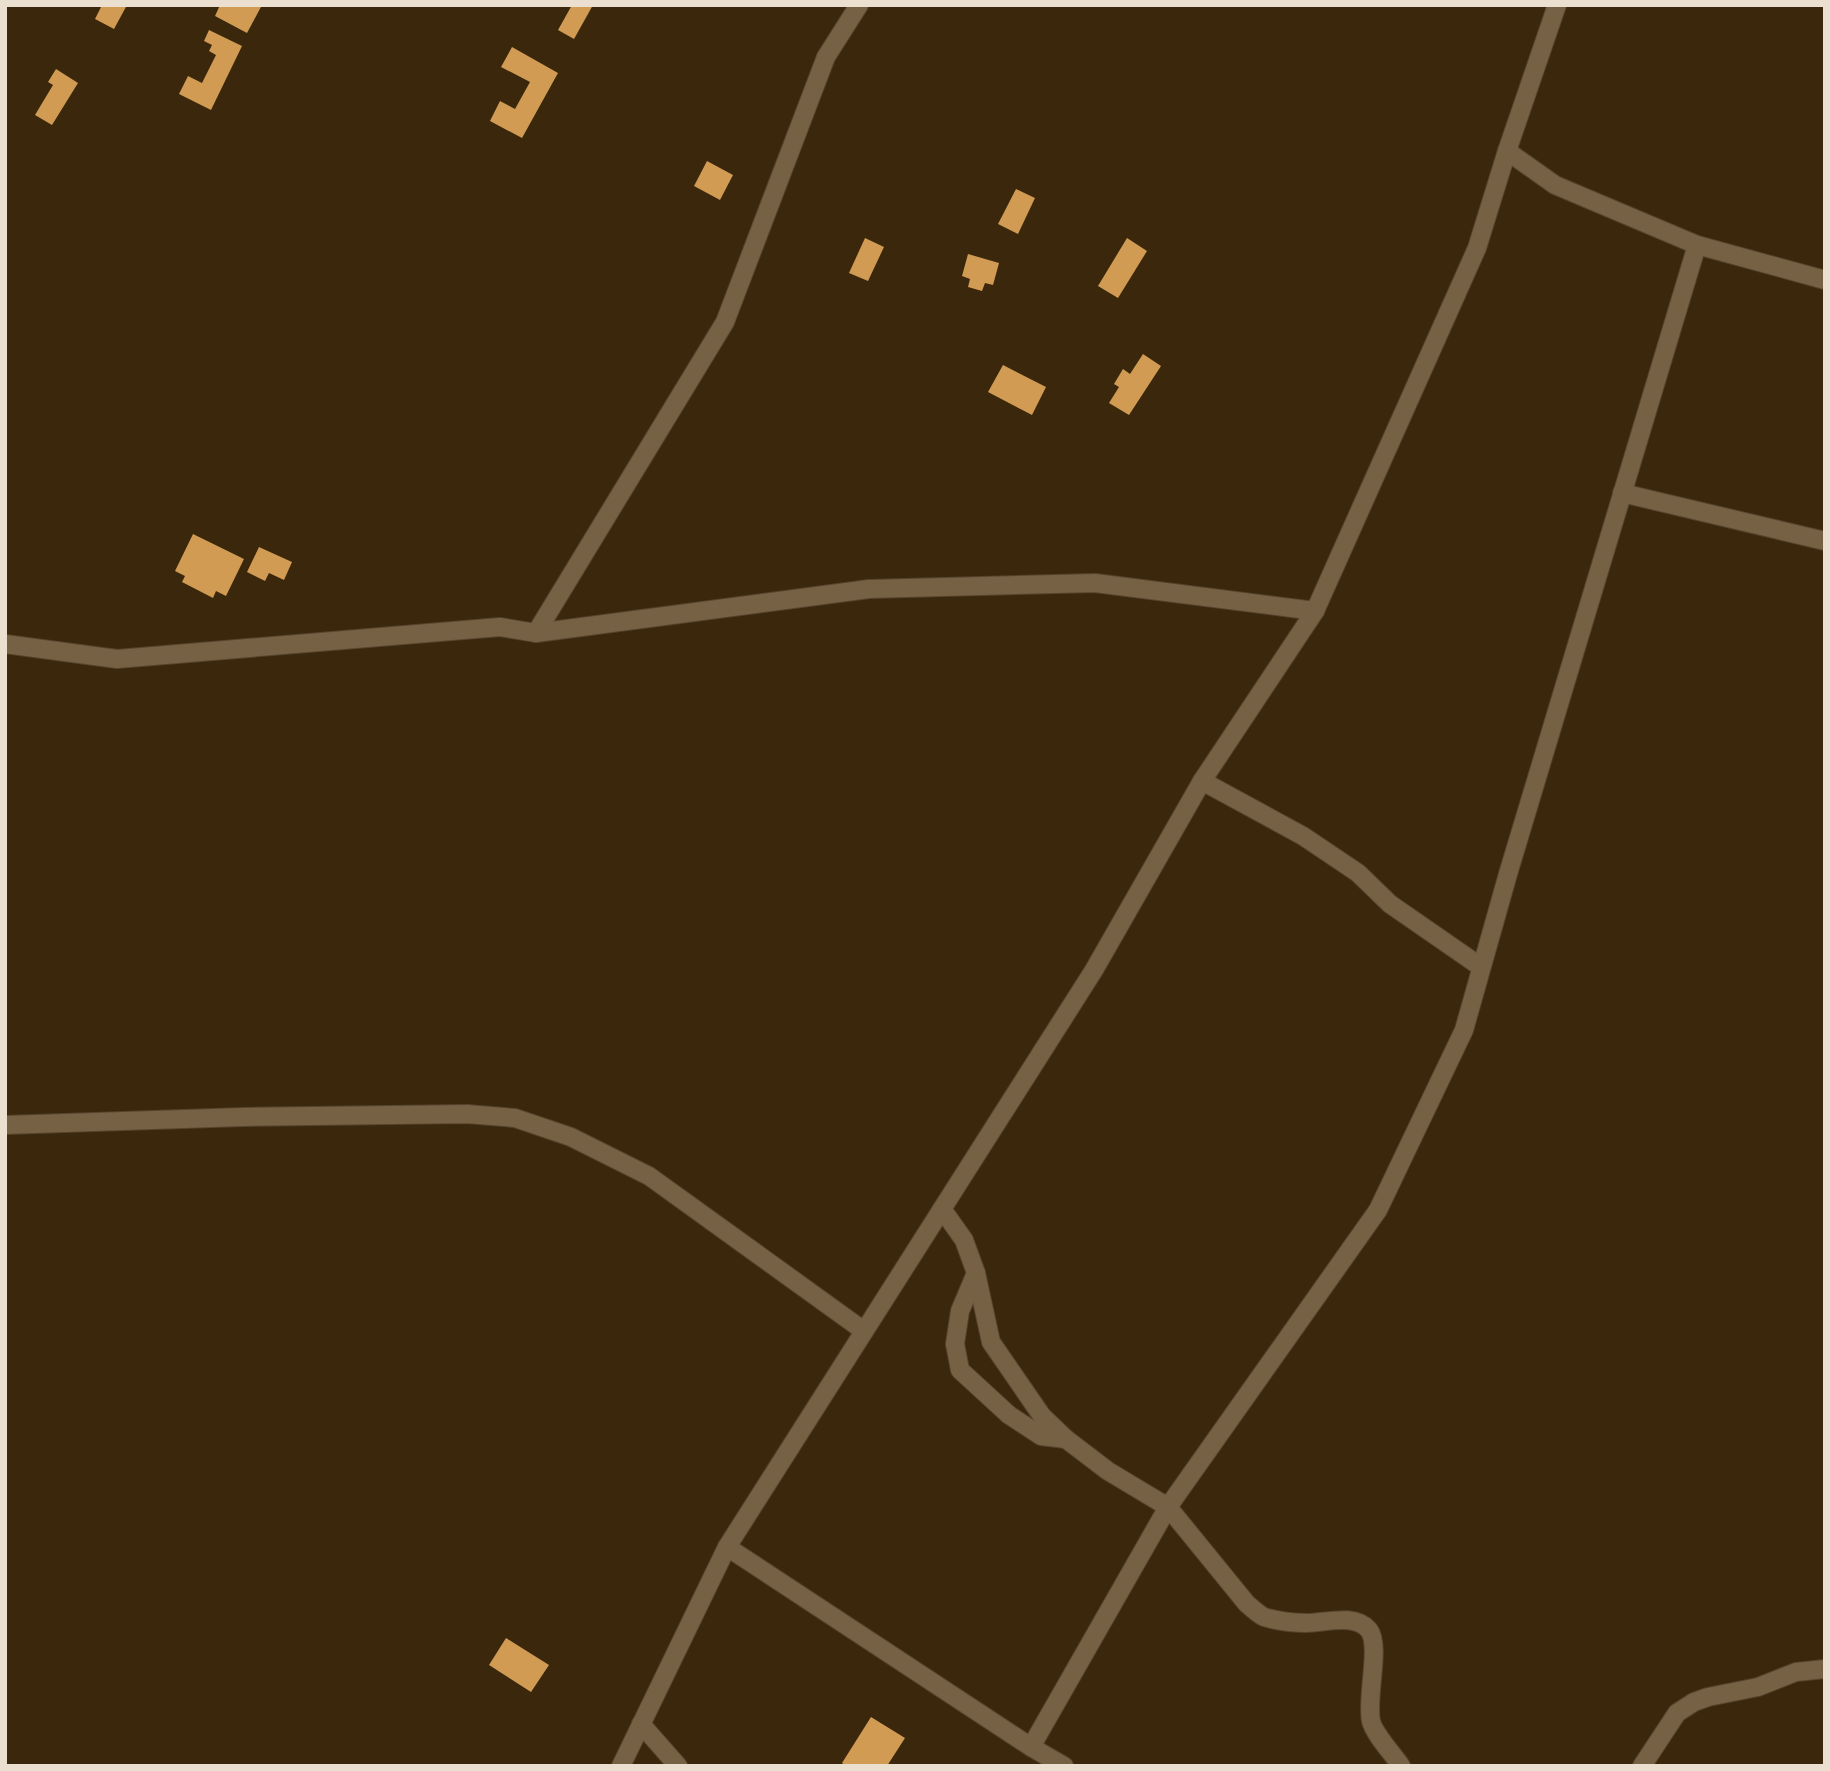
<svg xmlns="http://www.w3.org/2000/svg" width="1830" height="1771" viewBox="0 0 1830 1771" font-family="Raleway,sans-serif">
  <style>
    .building { fill: #d19b53 }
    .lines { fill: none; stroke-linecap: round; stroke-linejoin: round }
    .street-casing { stroke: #56442b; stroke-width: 20 }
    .street { stroke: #776145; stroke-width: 18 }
  </style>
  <rect width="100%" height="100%" fill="#3a270c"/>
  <g class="building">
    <path d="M102 5H127L114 29 95 19Z"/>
    <path d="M220 5 232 7 233 5H262L247 33 215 16Z"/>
    <path d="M572 5H593L574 39 558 30Z"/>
    <path d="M209 30 242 46 211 110 179 94 188 76 202 83 216 55 209 51 212 45 204 41Z"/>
    <path d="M512 47 558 73 522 138 490 121 500 101 515 109 530 82 501 67Z"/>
    <path d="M56 69 78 83 52 125 35 115 53 85 48 82Z"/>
    <path d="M707 161 733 175 720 200 694 186Z"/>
    <path d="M1016 189 1035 198 1018 234 998 224Z"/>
    <path d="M865 238 884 247 868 281 849 273Z"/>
    <path d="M1127 238 1147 251 1118 298 1098 286Z"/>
    <path d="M968 254 999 263 993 285 985 283 982 291 968 287 970 279 962 276Z"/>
    <path d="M1143 354 1161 366 1129 415 1109 403 1119 387 1114 384 1123 369 1130 374Z"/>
    <path d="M1003 365 1046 387 1032 415 988 392Z"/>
    <path d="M193 534 244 559 226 596 216 591 213 598 182 582 185 576 175 571Z"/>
    <path d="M259 547 292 562 284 580 269 573 265 581 247 572Z"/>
    <path d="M506 1638 549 1665 531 1692 489 1665Z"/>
    <path d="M871 1717 905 1738 887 1766H846L842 1763Z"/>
  </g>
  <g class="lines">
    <defs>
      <g id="street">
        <path d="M1507 151 1555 185 1697 245 1825 280"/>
        <path d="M1622 493 1825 541"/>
        <path d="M536 633 725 322 826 57 859 5"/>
        <path d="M5 644 117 659 500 627 536 633 869 589 1095 583 1315 611"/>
        <path d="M1202 781 1303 836 1358 873 1390 904 1481 967"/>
        <path d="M5 1125 243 1117 467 1114 515 1118 571 1137 649 1176 864 1331"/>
        <path d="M942 1209 964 1240 976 1273 991 1342 1042 1416 1066 1439 1108 1471 1168 1507 1247 1604C1252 1608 1258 1614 1264 1617 1277 1621 1293 1623 1307 1623 1325 1623 1355 1613 1369 1630 1381 1646 1366 1697 1371 1721 1374 1734 1393 1754 1401 1766"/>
        <path d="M976 1273 960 1311 955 1344 960 1370 1009 1415 1041 1436 1066 1439"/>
        <path d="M727 1547 1031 1747 1064 1766"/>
        <path d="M641 1724 678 1766"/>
        <path d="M1031 1747 1168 1507 1378 1210 1464 1030 1508 874 1697 245"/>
        <path d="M621 1766 727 1547 1094 970 1202 781 1315 611 1477 248 1507 151 1557 5"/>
        <path d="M1642 1766 1677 1713 1694 1702 1708 1697 1758 1687 1796 1672 1825 1669"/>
      </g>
    </defs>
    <use href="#street" class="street-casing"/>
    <use href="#street" class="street"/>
  </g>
  <rect width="1830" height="1771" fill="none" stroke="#ebdfd0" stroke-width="14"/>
</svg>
